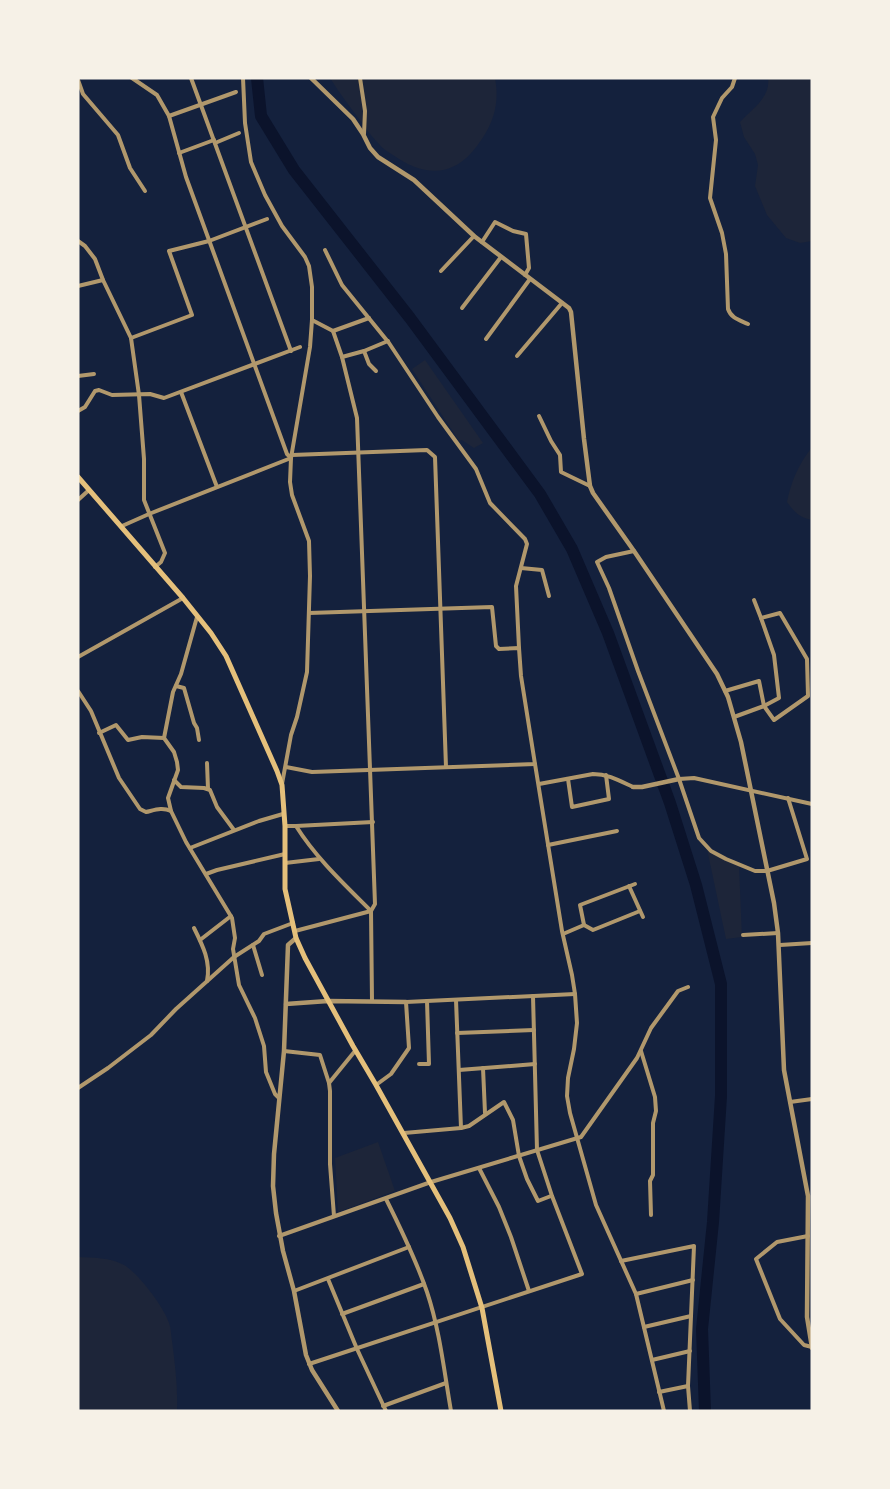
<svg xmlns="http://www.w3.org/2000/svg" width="890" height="1489" viewBox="0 0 890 1489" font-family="'Playfair Display',serif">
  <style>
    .green { fill: #1d2539 }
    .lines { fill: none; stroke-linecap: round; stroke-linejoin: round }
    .river { stroke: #0b132b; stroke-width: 12 }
    .minor { stroke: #b1986c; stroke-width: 4 }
    .tertiary { stroke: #b1986c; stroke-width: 4.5 }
    .secondary { stroke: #e5c07b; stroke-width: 5 }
  </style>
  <rect width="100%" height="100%" fill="#14213d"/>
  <g class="green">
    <path d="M330 78H495C500 105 493 125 477 146 453 178 424 177 393 155 388 152 383 149 379 144 373 138 367 130 362 123 351 108 340 94 330 78Z"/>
    <path d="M768 78H812V241L800 243 786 238 767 215 755 186 758 165 755 154 744 137 740 122C752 109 771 97 768 78Z"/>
    <path d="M425 360 483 443 474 448 462 440 459 441 412 369Z"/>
    <path d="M812 447V520C800 518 794 512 787 502 791 481 799 464 812 447Z"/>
    <path d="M707 849 724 860 739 866 742 937 726 939Z"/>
    <path d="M378 1142 395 1191 338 1212 335 1158Z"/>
    <path d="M78 1257C93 1258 110 1257 124 1265 138 1273 164 1307 169 1323 171 1328 171 1335 172 1341 175 1364 178 1388 177 1411H78Z"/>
  </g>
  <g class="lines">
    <path class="river" d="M257 78 261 116 294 170 410 318 540 494 572 549 608 633 670 803 696 885 721 984V1096L713 1222 702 1329 705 1411"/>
    <g class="minor">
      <path d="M132 78 157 95 169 116 186 177 287 454 291 458"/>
      <path d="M191 78 291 351"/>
      <path d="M243 78 245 123 251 162 265 195 282 226 305 257 309 266 312 287V320L310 347 291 458 290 482 292 495 309 541 310 576 307 672 297 717 291 735 282 784"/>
      <path d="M360 78 365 111 364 134"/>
      <path d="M735 78 732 87 722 98 713 117 716 140 710 198 722 233 726 254 728 309C731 318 739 320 748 324"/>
      <path d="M78 80 83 94 118 135 130 168 145 191"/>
      <path d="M169 116 236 92"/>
      <path d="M215 143 239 133"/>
      <path d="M179 153 214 140"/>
      <path d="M78 241 85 246 95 259 103 280 131 338 139 395 144 459V500L165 553 161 562 155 567"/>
      <path d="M482 242 495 222 513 231 526 234 529 268 525 275"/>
      <path d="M325 250 342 285 389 343 438 417 476 469 490 503 525 539 527 544 516 586 519 648"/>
      <path d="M441 271 474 236"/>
      <path d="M78 286 103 280"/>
      <path d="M462 308 501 257"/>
      <path d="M312 320 333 331 342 357 357 418 375 904 371 911 372 1001"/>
      <path d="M333 331 369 318"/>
      <path d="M131 338 192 315 169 251 209 241 267 219"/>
      <path d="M486 339 530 279"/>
      <path d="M364 351 369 364 376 371"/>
      <path d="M517 356 562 303"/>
      <path d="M342 357 364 351 388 341"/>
      <path d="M78 376 94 374"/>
      <path d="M181 392 217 487"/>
      <path d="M78 411 85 407 95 391 99 390 112 395 150 394 164 398 300 347"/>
      <path d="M539 416 551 441 560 455 561 472 590 486"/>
      <path d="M292 455 427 450 435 457 446 767"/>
      <path d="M78 500 89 490"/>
      <path d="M122 526 149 514 291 458"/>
      <path d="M634 551 606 557 597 562 609 588 638 671 679 779 699 838 711 851 726 859 755 871H767L807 859 788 798"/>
      <path d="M521 568 542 570 549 596"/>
      <path d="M754 600 761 618"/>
      <path d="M78 657 183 598"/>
      <path d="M176 686 184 688 194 723 197 728 199 740"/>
      <path d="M78 691 91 711 119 778 140 809 146 812C155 810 162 807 171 811L186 842 232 918 235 938 233 949 239 985 255 1018 264 1046 266 1072 275 1094 279 1098"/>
      <path d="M725 691 759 681 764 706 779 698 774 655 761 618 780 613 807 659 808 696 774 720 764 706 734 717"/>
      <path d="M99 733 116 725 128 740 142 737 164 738"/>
      <path d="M207 763 208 789"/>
      <path d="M535 764 562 931 572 975 575 994 577 1023 574 1049 568 1078 567 1096 570 1113 596 1205 636 1294 664 1411"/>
      <path d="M286 767 312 772 535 764 521 676 519 648 499 649 496 646 492 607 309 613"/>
      <path d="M568 779 572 807 609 799 606 775"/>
      <path d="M679 779 694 778 812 804"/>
      <path d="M174 780 181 787 204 788 210 790 217 807 234 830"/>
      <path d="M539 784 593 774C608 774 620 781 633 787"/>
      <path d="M171 811 168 798 178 770 177 762 174 752 164 738 173 692 181 674 197 617"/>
      <path d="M285 826H296C316 858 344 884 371 911L295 931"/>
      <path d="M296 826 373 822"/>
      <path d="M548 845 617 831"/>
      <path d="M190 848 259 821 283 814"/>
      <path d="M285 863 319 859"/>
      <path d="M206 874 217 870 285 854"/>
      <path d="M629 886 643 917"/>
      <path d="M584 925 593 930 640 911"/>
      <path d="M194 928C203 946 211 962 207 981"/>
      <path d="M563 934 584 925 580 905 635 884"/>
      <path d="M743 935 778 933"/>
      <path d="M200 940 231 916"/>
      <path d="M253 945 262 975"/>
      <path d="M780 945 812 943"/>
      <path d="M457 1033 534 1030"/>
      <path d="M284 1051 320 1055 329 1083 330 1091V1164L334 1216"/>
      <path d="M641 1051 655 1097 656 1111 653 1123V1175L650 1181 651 1215"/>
      <path d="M419 1064H429L427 1001"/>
      <path d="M483 1068 485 1113"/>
      <path d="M459 1070 535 1064"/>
      <path d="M329 1083 355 1051"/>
      <path d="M376 1085 391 1074 409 1048 406 1002 575 994"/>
      <path d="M78 1088 108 1068 151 1035 176 1009 234 957 259 941 264 934 293 923"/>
      <path d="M790 1102 812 1099"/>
      <path d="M461 1128 469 1126 504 1102 513 1120 519 1156 527 1179 538 1201 551 1196"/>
      <path d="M404 1133 461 1128 456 1000"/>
      <path d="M479 1168 499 1207 511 1237 529 1291"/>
      <path d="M386 1199C401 1229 416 1260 427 1292 440 1331 444 1371 451 1411"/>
      <path d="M279 1236 431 1182 581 1137 637 1058 651 1028 678 991 688 987"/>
      <path d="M808 1236 777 1242 756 1259 780 1319 804 1345 812 1347"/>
      <path d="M621 1261 694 1246 688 1386 690 1411"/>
      <path d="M328 1279 357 1349 386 1411"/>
      <path d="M294 1291 409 1247"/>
      <path d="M636 1294 693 1280"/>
      <path d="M342 1314 424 1284"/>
      <path d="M644 1327 691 1316"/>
      <path d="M652 1360 690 1351"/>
      <path d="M309 1364 582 1274 552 1196 537 1150 533 996"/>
      <path d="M659 1392 688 1386"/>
      <path d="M383 1406 446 1383"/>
    </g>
    <g class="tertiary">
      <path d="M311 78 353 119 363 134 370 148 378 157 414 180 474 236 569 308 571 312 584 439 590 486 593 493 634 551 717 674 728 697 741 742 774 903 778 933 784 1070 808 1196 807 1317 812 1348"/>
      <path d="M633 787H642L679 779"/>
      <path d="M296 938 288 945 284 1051 274 1154 273 1186 276 1213 283 1251 294 1291 306 1355 312 1370 338 1411"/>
      <path d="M286 1004 328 1001 406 1002"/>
    </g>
    <path class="secondary" d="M78 477 183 598 211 633 226 656 277 771 282 785 285 826V889L296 938 305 958 353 1046 376 1085 450 1218 463 1247 482 1308 501 1411"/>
  </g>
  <rect width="890" height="1489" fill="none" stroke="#f6f1e7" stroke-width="159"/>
</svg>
